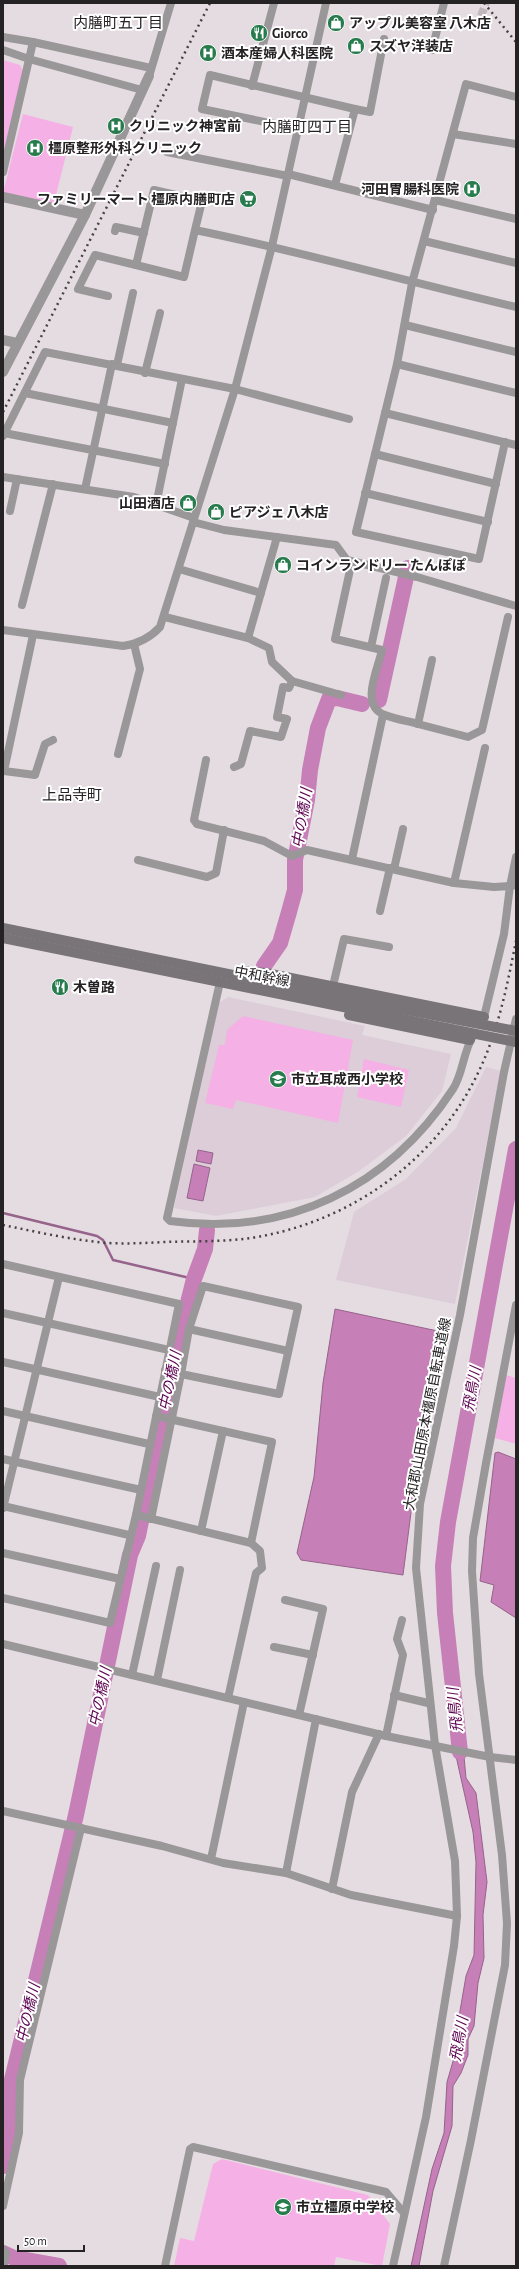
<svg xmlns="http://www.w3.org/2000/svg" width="519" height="2269" viewBox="0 0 519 2269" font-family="'Alegreya Sans','Noto Sans JP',sans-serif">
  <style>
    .built { fill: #dccdd8 }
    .green { fill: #f5b0e5 }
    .water { fill: #c67fb7; stroke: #96638b }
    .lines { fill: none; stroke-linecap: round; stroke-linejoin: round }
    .stream { stroke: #96638b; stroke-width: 2.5 }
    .river { stroke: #c67fb7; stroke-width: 16 }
    .minor-tunnel { stroke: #bfb7bc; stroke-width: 8; stroke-dasharray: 8 4; stroke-linecap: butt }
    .minor { stroke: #9a9799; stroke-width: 8 }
    .tertiary { stroke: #9a9799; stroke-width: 10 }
    .secondary { stroke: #797478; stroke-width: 10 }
    .rail { stroke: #464244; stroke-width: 2.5; stroke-dasharray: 2 4; stroke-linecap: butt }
    .secondary-bridge { stroke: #797478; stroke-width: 10 }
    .labels { text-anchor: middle; stroke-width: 4; stroke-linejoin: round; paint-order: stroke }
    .poi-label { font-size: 14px; font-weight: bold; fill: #252224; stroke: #fff; text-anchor: start }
    .street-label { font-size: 14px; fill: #252224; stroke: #fff }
    .neighbourhood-label { font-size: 15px; fill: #252224; stroke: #fff }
    .water-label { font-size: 15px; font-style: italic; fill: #5d0251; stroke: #fff }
  </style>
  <rect width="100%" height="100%" fill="#e5dce2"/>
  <g class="built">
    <path d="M228 997 365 1026 362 1035 451 1054 442 1091 406 1136 359 1171 315 1197 216 1216 174 1208 219 1003Z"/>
    <path d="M486 1067 501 1071 455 1304 336 1280 354 1212 406 1179 456 1128Z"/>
  </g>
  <g class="green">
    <path d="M3 60 20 65 23 71 3 155Z"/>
    <path d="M23 114 73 127 53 207 3 193Z"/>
    <path d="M243 1016 353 1040 338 1123 236 1100 233 1109 205 1103 219 1045H225L227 1030Z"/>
    <path d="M364 1059 409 1070 401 1107 357 1097Z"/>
    <path d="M506 1375 516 1378V1444L495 1438Z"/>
    <path d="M222 2159 368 2195 390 2224 382 2266 336 2257 334 2266H174L180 2238 194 2241 213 2164Z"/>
  </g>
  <g class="water">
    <path d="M198 1150 213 1153 211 1164 196 1161Z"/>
    <path d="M194 1164 210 1168 203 1201 187 1198Z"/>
    <path d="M335 1309 447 1333 413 1497 403 1575 301 1560 297 1553 314 1477 323 1383Z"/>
    <path d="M498 1452 516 1459V1618L491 1602 494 1585 480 1581 495 1453Z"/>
    <path d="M461 1725 466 1778 476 1793 487 1882 483 1915 484 1958 478 1983 474 2026 468 2039V2055L461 2073 453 2086 452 2126 433 2191 419 2266H411L432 2169 444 2133 447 2082 454 2058 455 2040 466 1976 474 1955 476 1862 473 1832 456 1756 454 1733Z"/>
  </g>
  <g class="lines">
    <path class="stream" d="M3 1213 97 1236 103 1240 113 1260 194 1279"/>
    <g class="river">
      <path d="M379 700 408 568"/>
      <path d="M264 966 280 943 289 912 295 890V860L307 800 310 770 318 728 329 699 337 698 362 704"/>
      <path d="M460 1752 445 1613 443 1566 448 1522 516 1149"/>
      <path d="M3 2166 10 2116V2088L76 1815 130 1555 138 1536 175 1354 194 1279 205 1249 207 1230"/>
      <path d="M3 2253 14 2258 59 2266"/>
    </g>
    <path class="minor-tunnel" d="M481 16 486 3"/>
    <g class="minor">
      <path d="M3 37 33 42 151 68"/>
      <path d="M3 50 29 59 142 90"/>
      <path d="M432 50 444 3"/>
      <path d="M150 73 171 3"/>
      <path d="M252 86 274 3"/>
      <path d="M355 109 370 112 384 39"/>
      <path d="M299 129 202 109 210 75 355 109 335 185"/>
      <path d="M453 134 516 144"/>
      <path d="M167 152 288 176"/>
      <path d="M3 172 33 42"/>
      <path d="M288 174 433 210"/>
      <path d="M435 200 516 219"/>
      <path d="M195 230 202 201 154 190 136 265 184 277 195 230C303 252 409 282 516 307"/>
      <path d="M115 231 116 227 144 233"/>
      <path d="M424 241 516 263"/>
      <path d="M108 296 78 289 95 255 136 265"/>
      <path d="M405 325 516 352"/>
      <path d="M397 364 516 393"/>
      <path d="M117 365 133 293"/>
      <path d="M145 373 160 313"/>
      <path d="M25 393 173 423"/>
      <path d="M385 413 516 445"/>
      <path d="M4 433 165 464"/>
      <path d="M3 436 45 352 235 389 349 419"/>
      <path d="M505 442 479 559 356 532 397 364 412 283 466 84 516 97"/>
      <path d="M375 454 496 484"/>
      <path d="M3 477 134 497 194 518"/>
      <path d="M85 489 112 364"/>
      <path d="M365 493 488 522"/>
      <path d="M156 505 182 379"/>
      <path d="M10 511 17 479"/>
      <path d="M193 522 224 530 336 545 347 560 417 577 516 606"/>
      <path d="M179 569 261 593"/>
      <path d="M350 570 335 639 382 650C378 669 359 706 385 715 395 719 407 721 418 724L432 660"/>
      <path d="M22 605 53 484"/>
      <path d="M165 617 248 638 277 537"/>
      <path d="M3 630 123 646C137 644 150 638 160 627L235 389 272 246 326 3"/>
      <path d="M33 635 4 771 35 775 45 744 53 740"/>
      <path d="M248 638 269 648 272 662 292 681"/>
      <path d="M371 647 386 578"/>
      <path d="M418 724 468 737 482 730 508 617"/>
      <path d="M118 754 140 669 134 644"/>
      <path d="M206 760 194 820 197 824 264 841 292 856 307 850 454 883 494 887 510 886 504 934 484 1017 481 1022"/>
      <path d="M234 767 241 764 250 731 281 737 287 719 277 717 283 687 289 688 292 681 341 695"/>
      <path d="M516 857 510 886 516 885"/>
      <path d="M352 859 383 715"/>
      <path d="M138 860 207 877 216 873 224 830"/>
      <path d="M394 869 403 829"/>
      <path d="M454 883 485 748"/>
      <path d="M380 911 390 868"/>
      <path d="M220 982 167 1218 170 1221C287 1237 388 1188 453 1089 463 1074 463 1052 473 1036"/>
      <path d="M333 986 344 939 389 947"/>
      <path d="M3 1264 179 1304 136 1515 110 1623 3 1598"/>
      <path d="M203 1286 298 1307 279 1394 181 1374 189 1329Z"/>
      <path d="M3 1313 169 1350"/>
      <path d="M189 1329 288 1351"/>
      <path d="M3 1362 160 1397"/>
      <path d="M3 1411 149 1444"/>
      <path d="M3 1459 141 1490"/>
      <path d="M3 1506 129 1535"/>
      <path d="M3 1508 59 1277"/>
      <path d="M136 1515 251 1543 272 1442 156 1416"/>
      <path d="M151 1519 181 1374 165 1370"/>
      <path d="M201 1531 223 1431"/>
      <path d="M3 1553 120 1579"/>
      <path d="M285 1600 323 1609 299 1715"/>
      <path d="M3 1644 386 1736 490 1757 516 1760"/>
      <path d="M274 1647 313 1655"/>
      <path d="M132 1675 156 1566"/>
      <path d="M157 1680 180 1570"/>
      <path d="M394 1695 428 1703"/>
      <path d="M228 1698 256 1573 262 1568 260 1551 251 1543"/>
      <path d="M386 1736 403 1655 397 1639 402 1620"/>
      <path d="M3 1811 162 1846 223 1863 286 1873 351 1895 457 1916"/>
      <path d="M211 1859 244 1702"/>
      <path d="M286 1873 316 1719"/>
      <path d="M332 1889 352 1792 379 1734"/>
      <path d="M3 2206 19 2133 20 2080 81 1828"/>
      <path d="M3 2249 6 2253 4 2264"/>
      <path d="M165 2266 190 2149 193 2147 386 2192 404 2213"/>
      <path d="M393 2266 426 2117 454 1946 457 1916 455 1861 435 1745 420 1605 416 1568 420 1504 460 1315 504 1072 516 1019"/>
      <path d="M444 2266 471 2140 505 1965 507 1923 502 1855 479 1674 472 1571 473 1538 486 1463 516 1305"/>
    </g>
    <g class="tertiary">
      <path d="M3 197 85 215"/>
      <path d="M3 340 17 343"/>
      <path d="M3 372 85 215 149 76"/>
    </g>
    <g class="secondary">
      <path d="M3 928 365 1002"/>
      <path d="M3 938 363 1011"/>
      <path d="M243 971 266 973 484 1017"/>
      <path d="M349 1015 470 1040"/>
    </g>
    <g class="rail">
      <path d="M484 3 516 42"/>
      <path d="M3 412 210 3"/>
      <path d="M3 1225C37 1232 72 1240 107 1243 127 1244 146 1243 165 1242 193 1241 223 1242 251 1238 348 1223 434 1163 477 1075 498 1033 507 986 516 941"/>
    </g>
    <g class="secondary-bridge">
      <path d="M365 1002 516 1031"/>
      <path d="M363 1011 516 1042"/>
    </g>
  </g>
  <defs>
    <symbol id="shop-disc" viewBox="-11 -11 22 22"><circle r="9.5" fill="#287b4d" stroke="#fff"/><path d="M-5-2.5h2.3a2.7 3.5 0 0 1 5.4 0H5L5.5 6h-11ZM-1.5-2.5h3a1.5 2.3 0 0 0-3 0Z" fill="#fff"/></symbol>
    <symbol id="restaurant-disc" viewBox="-11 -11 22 22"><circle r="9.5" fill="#287b4d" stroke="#fff"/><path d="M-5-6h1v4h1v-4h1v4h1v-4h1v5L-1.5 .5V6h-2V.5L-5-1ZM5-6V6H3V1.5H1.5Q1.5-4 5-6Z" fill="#fff"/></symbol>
    <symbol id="hospital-disc" viewBox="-11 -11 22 22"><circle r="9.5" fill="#287b4d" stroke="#fff"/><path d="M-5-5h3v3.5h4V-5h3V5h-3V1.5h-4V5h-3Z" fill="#fff"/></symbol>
    <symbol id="supermarket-disc" viewBox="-11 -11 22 22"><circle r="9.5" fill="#287b4d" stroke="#fff"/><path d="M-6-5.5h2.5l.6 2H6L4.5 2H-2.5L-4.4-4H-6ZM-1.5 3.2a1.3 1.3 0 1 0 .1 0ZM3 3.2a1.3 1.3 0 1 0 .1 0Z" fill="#fff"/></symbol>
    <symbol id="school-disc" viewBox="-11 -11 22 22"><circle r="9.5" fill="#287b4d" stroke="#fff"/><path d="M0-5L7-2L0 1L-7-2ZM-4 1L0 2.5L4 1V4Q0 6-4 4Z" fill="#fff"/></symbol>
  </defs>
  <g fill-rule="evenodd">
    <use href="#shop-disc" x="326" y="13" width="20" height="20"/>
    <use href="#restaurant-disc" x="249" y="23" width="20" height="20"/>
    <use href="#shop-disc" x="346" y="36" width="20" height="20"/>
    <use href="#hospital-disc" x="198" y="43" width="20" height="20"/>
    <use href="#hospital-disc" x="106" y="116" width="20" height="20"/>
    <use href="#hospital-disc" x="25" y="138" width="20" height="20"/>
    <use href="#hospital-disc" x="462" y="179" width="20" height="20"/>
    <use href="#supermarket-disc" x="238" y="189" width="20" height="20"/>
    <use href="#shop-disc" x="178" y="493" width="20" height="20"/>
    <use href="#shop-disc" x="206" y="502" width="20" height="20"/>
    <use href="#shop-disc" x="273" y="555" width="20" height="20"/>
    <use href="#restaurant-disc" x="50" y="977" width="20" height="20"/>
    <use href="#school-disc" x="268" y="1069" width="20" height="20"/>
    <use href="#school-disc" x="273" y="2197" width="20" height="20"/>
  </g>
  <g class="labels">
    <g class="poi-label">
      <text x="349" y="28">アップル美容室 八木店</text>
      <text x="272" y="38">Giorco</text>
      <text x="369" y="51">スズヤ洋装店</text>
      <text x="221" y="58">酒本産婦人科医院</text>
      <text x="129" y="131">クリニック神宮前</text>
      <text x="48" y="153">橿原整形外科クリニック</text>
      <text x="459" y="194" text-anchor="end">河田胃腸科医院</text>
      <text x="235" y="204" text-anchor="end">ファミリーマート 橿原内膳町店</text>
      <text x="175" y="508" text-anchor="end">山田酒店</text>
      <text x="229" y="517">ピアジェ 八木店</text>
      <text x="296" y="570">コインランドリー たんぽぽ</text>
      <text x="73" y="992">木曽路</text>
      <text x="291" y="1084">市立耳成西小学校</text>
      <text x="296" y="2212">市立橿原中学校</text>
    </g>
    <g class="street-label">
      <text transform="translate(262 976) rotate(11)" y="5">中和幹線</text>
      <text transform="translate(427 1414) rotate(-79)" y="5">大和郡山田原本橿原自転車道線</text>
    </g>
    <g class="neighbourhood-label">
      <text x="118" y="28">内膳町五丁目</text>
      <text x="307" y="132">内膳町四丁目</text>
      <text x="72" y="800">上品寺町</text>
    </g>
    <g class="water-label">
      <text transform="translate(302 818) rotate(-81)" y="5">中の橋川</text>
      <text transform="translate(170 1381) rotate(-78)" y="5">中の橋川</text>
      <text transform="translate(472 1389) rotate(-80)" y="5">飛鳥川</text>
      <text transform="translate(100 1697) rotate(-78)" y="5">中の橋川</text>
      <text transform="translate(455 1710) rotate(-96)" y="5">飛鳥川</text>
      <text transform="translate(28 2013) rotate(-77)" y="5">中の橋川</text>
      <text transform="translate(459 2039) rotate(-80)" y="5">飛鳥川</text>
    </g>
  </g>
  <rect width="519" height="2269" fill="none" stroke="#252224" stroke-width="8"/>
  <path d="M18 2245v6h66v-6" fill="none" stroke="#252224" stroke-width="2"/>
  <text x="24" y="2245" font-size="12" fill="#252224" stroke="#ffffff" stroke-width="3" paint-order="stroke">50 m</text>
</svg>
